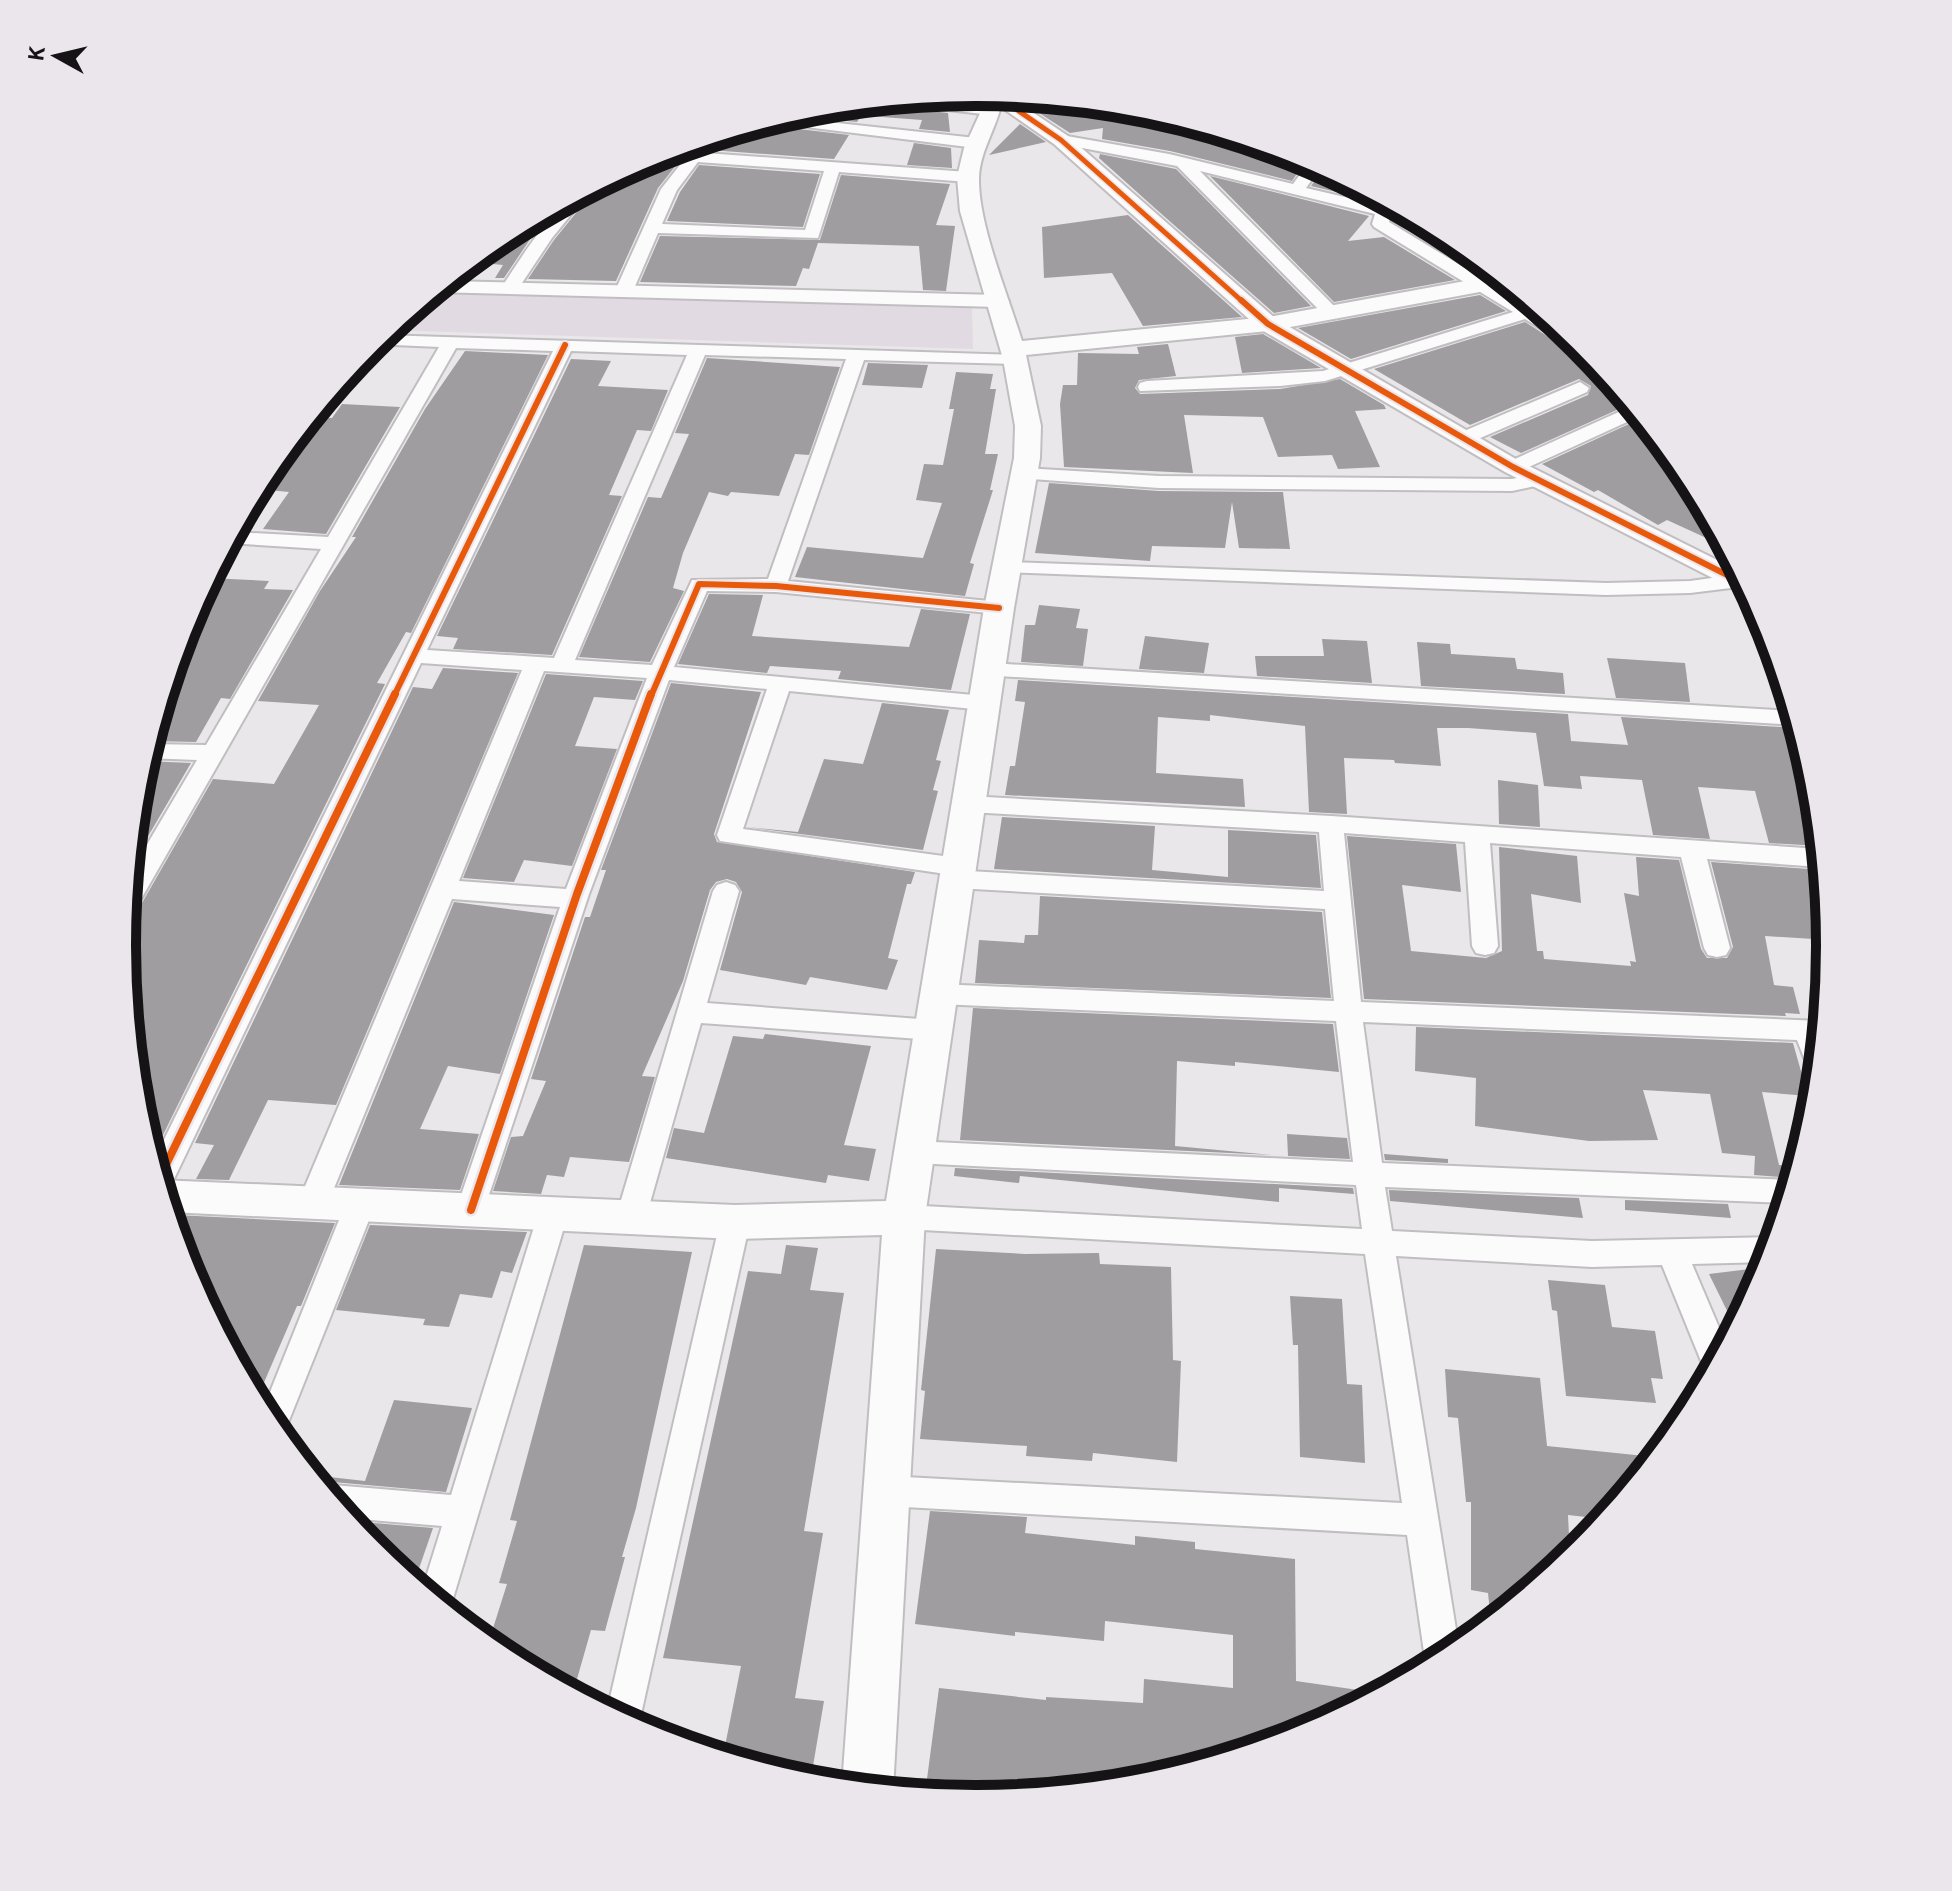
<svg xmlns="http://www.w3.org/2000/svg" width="1952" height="1891" viewBox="0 0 1952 1891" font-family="'DM Sans',sans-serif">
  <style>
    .built { fill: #e2dae2 }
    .building { fill: #9f9da0 }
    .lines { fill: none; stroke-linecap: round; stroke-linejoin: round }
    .minor-casing { stroke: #c0bec0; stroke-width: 4 }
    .tertiary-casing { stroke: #c0bec0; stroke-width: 4 }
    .secondary-casing { stroke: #c0bec0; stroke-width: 4 }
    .minor { fill: #fcfbfc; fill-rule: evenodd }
    .tertiary { fill: #fcfbfc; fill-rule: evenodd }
    .secondary { fill: #fcfbfc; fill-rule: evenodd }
    .cycleway-far2-casing { stroke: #ebe6eb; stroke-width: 8 }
    .cycleway-far1-casing { stroke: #ebe6eb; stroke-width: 10 }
    .cycleway-casing { stroke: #ebe6eb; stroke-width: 13 }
    .cycleway-far2 { stroke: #e8590c; stroke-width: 5 }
    .cycleway-far1 { stroke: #e8590c; stroke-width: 6 }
    .cycleway { stroke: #e8590c; stroke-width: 8 }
    .rim { fill: none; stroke: #151315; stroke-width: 10 }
  </style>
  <rect width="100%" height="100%" fill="#eae7ea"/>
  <path class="built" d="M435 291 972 304 973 349 387 330Z"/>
  <g class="building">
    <path d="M886 101 896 107 948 113 950 132 919 129 922 120 869 116V103L857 122 789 115 810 108Z"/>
    <path d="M1035 107 1224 140 1234 136 1307 159 1292 181 1170 151 1102 139 1103 128 1070 133 1033 109Z"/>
    <path d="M762 123 765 125 849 135 834 159 710 150 717 136Z"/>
    <path d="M1020 124 1046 142 989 155Z"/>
    <path d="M914 143 951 148 952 168 907 165Z"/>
    <path d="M693 144 658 188 616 281 528 279 554 240 589 197 587 190 650 157Z"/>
    <path d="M1100 154 1176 169 1311 306 1274 313 1157 210 1099 158Z"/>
    <path d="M699 165 820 174 803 227 667 221 680 192Z"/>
    <path d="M1324 168 1382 199V200L1379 202 1311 186Z"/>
    <path d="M841 175 950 184 936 225 955 226 946 291 923 290 919 246 818 243 809 269 803 268 796 286 640 282 660 236 820 240Z"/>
    <path d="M1210 176 1369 216 1348 241 1384 237 1455 280 1334 302Z"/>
    <path d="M564 202 535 232 504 278H495L503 265 482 263 480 257 486 248 502 236Z"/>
    <path d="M1128 215 1242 317 1143 326 1112 273 1044 278 1042 227Z"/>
    <path d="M1434 231 1445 243 1457 241 1495 273 1482 275 1413 233Z"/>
    <path d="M1480 295 1506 311 1351 359 1298 328Z"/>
    <path d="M1525 322 1574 353 1588 352 1615 386 1613 390 1630 404 1521 453 1490 437 1588 395 1591 386 1579 379 1470 425 1374 369Z"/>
    <path d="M1263 334 1321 368 1242 373 1235 337Z"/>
    <path d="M1168 344 1176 376 1139 380 1135 388 1140 394 1280 389 1340 379 1384 405 1386 409 1355 411 1380 467 1338 469 1332 455 1278 457 1263 417 1184 415 1193 473 1064 467 1060 404 1063 385H1077L1078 353 1139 354 1137 347Z"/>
    <path d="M465 351 548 355 411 633 406 632 377 683 385 684 161 1139 147 1138 139 1112 122 945 126 913 137 910 142 903 213 779 274 784 319 705 258 701 320 591 356 537H352L425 409Z"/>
    <path d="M707 358 840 367 809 455 795 454 779 496 731 492 728 496 709 492 683 553 673 588 684 591 650 662 579 657 648 497 661 498 689 434 675 433Z"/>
    <path d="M571 359 611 361 598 386 668 390 651 431 637 430 609 495 622 496 552 655 453 649 458 638 437 636Z"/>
    <path d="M868 363 928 365 922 388 862 385Z"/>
    <path d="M956 372 993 374 990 389H996L985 454H998L990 490H993L970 563 974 564 965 596 795 577 807 547 923 558 942 503 916 500 924 464 943 465 954 409H949Z"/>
    <path d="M342 404 400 407 326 534 263 529 289 492 257 489 266 471 311 417 332 418Z"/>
    <path d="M1642 418 1686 472 1726 547 1667 520 1658 525 1598 490 1594 492 1542 464Z"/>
    <path d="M1049 483 1159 491 1283 492 1290 549 1239 548 1232 502 1225 548 1152 546 1150 561 1035 553Z"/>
    <path d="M209 578 269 581 264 589 293 590 230 699 221 698 196 742 150 741 188 618Z"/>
    <path d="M709 594 763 595 752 636 909 647 921 609 970 614 951 690 838 679 841 671 770 666 767 673 678 664Z"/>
    <path d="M1039 605 1080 609 1076 628 1088 629 1083 666 1021 662 1025 625H1035Z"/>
    <path d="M1145 636 1209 643 1204 673 1139 669Z"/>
    <path d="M1322 639 1367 641 1372 683 1257 676 1255 656H1324Z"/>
    <path d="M1417 642 1450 644 1451 654 1515 658 1517 669 1563 673 1565 694 1421 686Z"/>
    <path d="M1607 658 1685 663 1690 702 1616 698Z"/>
    <path d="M443 668 518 673 336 1105 268 1100 229 1180 196 1179 214 1145 195 1143 413 687 432 689Z"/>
    <path d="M546 674 643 681 635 700 594 697 575 746 617 749 572 866 524 860 514 882 463 878Z"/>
    <path d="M1018 680 1568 714 1571 741 1628 745 1621 717 1798 728 1813 779 1820 846 1769 843 1755 791 1698 787 1710 839 1653 835 1642 780 1580 776 1582 789 1544 786 1536 733 1468 728H1437L1441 766 1395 763 1394 760 1344 758 1347 814 1309 812 1305 726 1210 715V721L1158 717 1156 773 1243 779 1245 807 1005 795 1010 766H1015L1025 702 1015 701Z"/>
    <path d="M671 683 761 692 714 834 717 842 915 872 911 884H907L888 958 898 960 887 990 810 977 806 985 720 970 742 892 736 882 727 879 716 882 710 890 683 981 642 1076 655 1077 629 1162 570 1157 564 1177 547 1175 541 1194 493 1191 511 1137 523 1136 546 1081 531 1079 585 917H590L606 870H601Z"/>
    <path d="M882 703 949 710 936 760 941 761 933 790 938 791 923 850 747 827 798 832 824 759 863 764Z"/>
    <path d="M144 761 191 763 130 867 139 779Z"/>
    <path d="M1498 780 1538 785 1540 827 1499 824Z"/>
    <path d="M1002 817 1155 826 1152 870 1228 877V830L1316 835 1321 888 994 869Z"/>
    <path d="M1347 836 1456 844 1461 892 1402 885 1411 951 1486 958 1502 951 1499 847 1577 856 1581 903 1531 894 1537 951H1543L1544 959 1631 966 1630 961 1636 962 1624 893 1639 896 1636 857 1679 860 1701 949 1707 958H1727L1733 947 1711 862 1822 870 1829 940 1765 936 1774 985 1793 987 1800 1014 1785 1013 1786 1016 1364 999Z"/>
    <path d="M1040 896 1322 912 1331 998 975 983 979 940 1024 943 1025 935H1038Z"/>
    <path d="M454 902 554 915 500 1074 448 1066 420 1129 479 1134 460 1190 339 1185Z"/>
    <path d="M973 1008 1333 1024 1339 1072 1235 1062V1066L1177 1061 1175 1146 1272 1155 960 1140Z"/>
    <path d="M1416 1027 1793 1043 1808 1096 1762 1092 1779 1165 1797 1166 1793 1178 1754 1175 1755 1156 1722 1153 1710 1094 1643 1090 1658 1140 1589 1141 1475 1126 1476 1078 1415 1071Z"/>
    <path d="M765 1034 871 1046 844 1145 876 1149 869 1181 828 1175 826 1183 666 1158 674 1128 704 1133 733 1036 763 1039Z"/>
    <path d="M1287 1134 1347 1138 1350 1159 1288 1156Z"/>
    <path d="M1384 1154 1448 1159V1163L1385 1160Z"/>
    <path d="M955 1168 1353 1188 1354 1194 1279 1188V1202L1020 1176 1019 1183 954 1176Z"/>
    <path d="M1389 1190 1579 1198 1583 1218 1390 1201Z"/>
    <path d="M1625 1200 1728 1204 1731 1218 1625 1210Z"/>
    <path d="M176 1215 335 1223 301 1306H297L256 1401 187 1272 172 1222Z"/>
    <path d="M370 1225 527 1232 512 1273 501 1271 492 1298 460 1294 449 1327 423 1325 425 1319 336 1310Z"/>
    <path d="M584 1245 692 1252 636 1508 622 1557H625L605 1631 591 1630 573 1693 501 1655 488 1644 507 1584 499 1583 517 1521 510 1520Z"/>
    <path d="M786 1245 818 1248 810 1290 844 1293 804 1531 823 1533 795 1698 824 1701 813 1766H810L807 1782 723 1756 741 1666 663 1658 748 1271 781 1274Z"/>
    <path d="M936 1249 1025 1254 1099 1253 1100 1264 1171 1267 1173 1360 1181 1361 1177 1462 1093 1453 1092 1461 1026 1456 1027 1446 920 1439 925 1391 921 1390Z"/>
    <path d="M1766 1267 1764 1273 1735 1327 1709 1274Z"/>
    <path d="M1548 1280 1605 1285 1612 1327 1655 1331 1663 1379 1651 1378 1656 1403 1566 1396 1557 1311 1552 1310Z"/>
    <path d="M1290 1296 1342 1299 1347 1384 1362 1385 1365 1463 1300 1457 1298 1345H1293Z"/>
    <path d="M1445 1369 1540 1378 1547 1446 1655 1457 1604 1519 1568 1515 1570 1557 1491 1622 1488 1593 1471 1590V1502H1466L1458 1418 1448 1417Z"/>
    <path d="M394 1400 472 1408 446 1492 333 1482 321 1487 312 1475 365 1481Z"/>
    <path d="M930 1511 1027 1517 1025 1533 1135 1545V1536L1195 1542V1549L1295 1559 1296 1681 1379 1693 1302 1734 1142 1783 1027 1794V1791L927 1779 939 1688 1046 1700V1697L1143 1703 1144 1679 1233 1688V1635L1105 1621 1104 1641 1015 1632V1636L915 1624Z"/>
    <path d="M350 1521 433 1528 414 1583 372 1549Z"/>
  </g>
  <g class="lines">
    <defs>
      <g id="minor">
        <path d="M997 95 1060 100 1188 122 1231 135 1225 137 1004 99Z"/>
        <path d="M916 98 991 107 998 111 991 115 896 104 889 101Z"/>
        <path d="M782 117 976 138 984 143 976 148 765 122Z"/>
        <path d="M1061 135 1169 154 1293 184 1310 161 1321 167 1306 188 1379 205 1386 201 1394 206 1393 209 1426 223 1420 225 1390 218 1389 222 1556 323 1586 350H1576L1525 319 1325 381 1280 386 1140 391 1138 387 1140 383 1147 381 1323 371 1513 312 1374 227 1372 224 1375 214 1200 171 1342 314 1339 318H1327L1177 166 1056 143V137Z"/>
        <path d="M714 137 705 153 968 172 976 177 968 182 839 172 818 238 658 233 633 291 624 296 618 295 615 291 661 189 698 142ZM698 162 824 171 805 230 662 224 677 190Z"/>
        <path d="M585 192 587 195 552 238 516 292H504L501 288C525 253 547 212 585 192Z"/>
        <path d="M476 257 480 261 458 291H446L443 287Z"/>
        <path d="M381 335 1021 355 1024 359 1015 364 864 360 788 581 999 602 1010 608 1007 613 999 614 776 592 707 591 674 667 984 696 992 698 995 703 992 708 984 710 789 691 743 829 958 858 967 861 970 867 968 871 1324 891 1319 832 968 812 959 810 956 804 959 798 968 796 1331 816 1820 849 1821 867 1707 859 1730 948 1726 955 1717 957 1708 955 1704 948 1681 857 1490 843 1498 946 1494 953 1485 955 1476 953 1472 946 1465 842 1344 833 1361 1002 1822 1021 1817 1071 1808 1068 1797 1040 1363 1022 1382 1163 1792 1180 1786 1203 1385 1187 1392 1231 1592 1241 1775 1237 1768 1262 1692 1264 1726 1344 1711 1373 1706 1371 1701 1361 1662 1265 1592 1267 1396 1256 1459 1648 1428 1667 1425 1659 1407 1535 886 1506 874 1502 869 1491 874 1480 886 1476 1402 1503 1365 1254 904 1229 894 1226 889 1217 894 1208 904 1205 1362 1229 1356 1185 914 1163 904 1160 900 1152 904 1144 914 1141 1353 1162 1336 1021 938 1004 929 1001 925 994 929 987 938 984 1334 1001 1325 909 956 888 947 885 943 879 946 874 720 841 717 835 767 689 669 680 589 894 481 1219 471 1222 461 1219 456 1210 560 907 452 899 328 1203 323 1212 313 1215 303 1212 298 1203 522 670 421 663 174 1179 169 1187 162 1190 154 1160 553 351 456 348 140 901 136 907 126 910 129 875 197 760 145 758 150 744 206 745 321 549 228 543 234 532 328 537 439 347 371 344ZM571 351 687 355 554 658 427 650ZM705 355 846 359 768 579 692 580 652 665 575 660ZM544 671 647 678 566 889 459 881Z"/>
        <path d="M1580 382 1589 388 1587 392 1471 442H1457L1454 438 1457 434Z"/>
        <path d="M1632 406 1640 416 1520 471 1513 473 1503 467 1506 463Z"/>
        <path d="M1024 468 1159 476 1512 479 1537 474 1547 480 1544 484 1512 491 1159 488 1017 478 1014 474Z"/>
        <path d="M1007 562 1606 583 1690 581 1741 574 1747 586 1690 593 1606 595 1000 572 997 568Z"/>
        <path d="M990 663 1792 711 1797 725 982 675 979 670 982 665Z"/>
        <path d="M726 882 735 885 739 891 707 1003 933 1020 943 1023 947 1030 943 1037 933 1040 701 1023 646 1217 641 1226 631 1229 621 1226 616 1217 713 891 717 885Z"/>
        <path d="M360 1193 370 1196 375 1205 282 1438 262 1412 345 1205 350 1196Z"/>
        <path d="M553 1202 563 1205 568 1214 449 1612 422 1590 442 1526 347 1518 323 1489 333 1485 451 1495 538 1214 543 1205Z"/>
        <path d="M735 1210 746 1213 750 1222 638 1728 607 1711 720 1222 724 1213Z"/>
      </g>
      <g id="tertiary">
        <path d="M986 93 1007 95 1068 136 1276 319 1521 462 1739 571 1750 592 1738 591 1505 472 1260 329 1054 144 988 98Z"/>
        <path d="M447 281 998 295 1009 301 998 307 434 292Z"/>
      </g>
      <path id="secondary" d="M984 93 1003 95C1000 124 980 148 979 178 978 224 1008 295 1022 341L1268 317 1498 275 1512 286 1268 331 1026 355 1041 426 1040 458 1014 608 925 1217 893 1791 842 1786 882 1235 735 1239 169 1212 160 1180 735 1205 886 1201 984 608 1014 458 1015 426 1003 359 960 211 957 177 964 148 981 111Z"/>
    </defs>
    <use href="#minor" class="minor-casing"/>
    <use href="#tertiary" class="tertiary-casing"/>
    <use href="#secondary" class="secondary-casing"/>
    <use href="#minor" class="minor"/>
    <use href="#tertiary" class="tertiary"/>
    <use href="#secondary" class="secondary"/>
    <defs>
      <path id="cycleway-far2" d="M994 94 1061 140 1243 302"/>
      <g id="cycleway-far1">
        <path d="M1241 300 1268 324 1513 467 1747 585"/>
        <path d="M394 696 565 345"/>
        <path d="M651 696 699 584 776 586 999 608"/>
      </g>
      <g id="cycleway">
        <path d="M159 1179 395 694"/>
        <path d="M471 1210 577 894 651 694"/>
      </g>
    </defs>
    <use href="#cycleway-far2" class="cycleway-far2-casing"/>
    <use href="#cycleway-far1" class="cycleway-far1-casing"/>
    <use href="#cycleway" class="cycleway-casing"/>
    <use href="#cycleway-far2" class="cycleway-far2"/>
    <use href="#cycleway-far1" class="cycleway-far1"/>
    <use href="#cycleway" class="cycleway"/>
  </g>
  <path d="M0 0H1952V1891H0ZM975 106H977A839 839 0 0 1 1816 945V946A839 839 0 0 1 977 1785H975A839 839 0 0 1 136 946V945A839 839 0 0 1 975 106Z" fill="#ebe6eb" fill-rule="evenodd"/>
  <path class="rim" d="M975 106H977A839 839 0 0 1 1816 945V946A839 839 0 0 1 977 1785H975A839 839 0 0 1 136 946V945A839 839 0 0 1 975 106Z"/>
  <g transform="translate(56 56) rotate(278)" stroke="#ebe6eb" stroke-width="6" paint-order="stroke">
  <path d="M0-6L14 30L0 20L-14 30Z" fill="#151315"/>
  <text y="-12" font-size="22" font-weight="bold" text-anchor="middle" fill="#151315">K</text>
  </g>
</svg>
